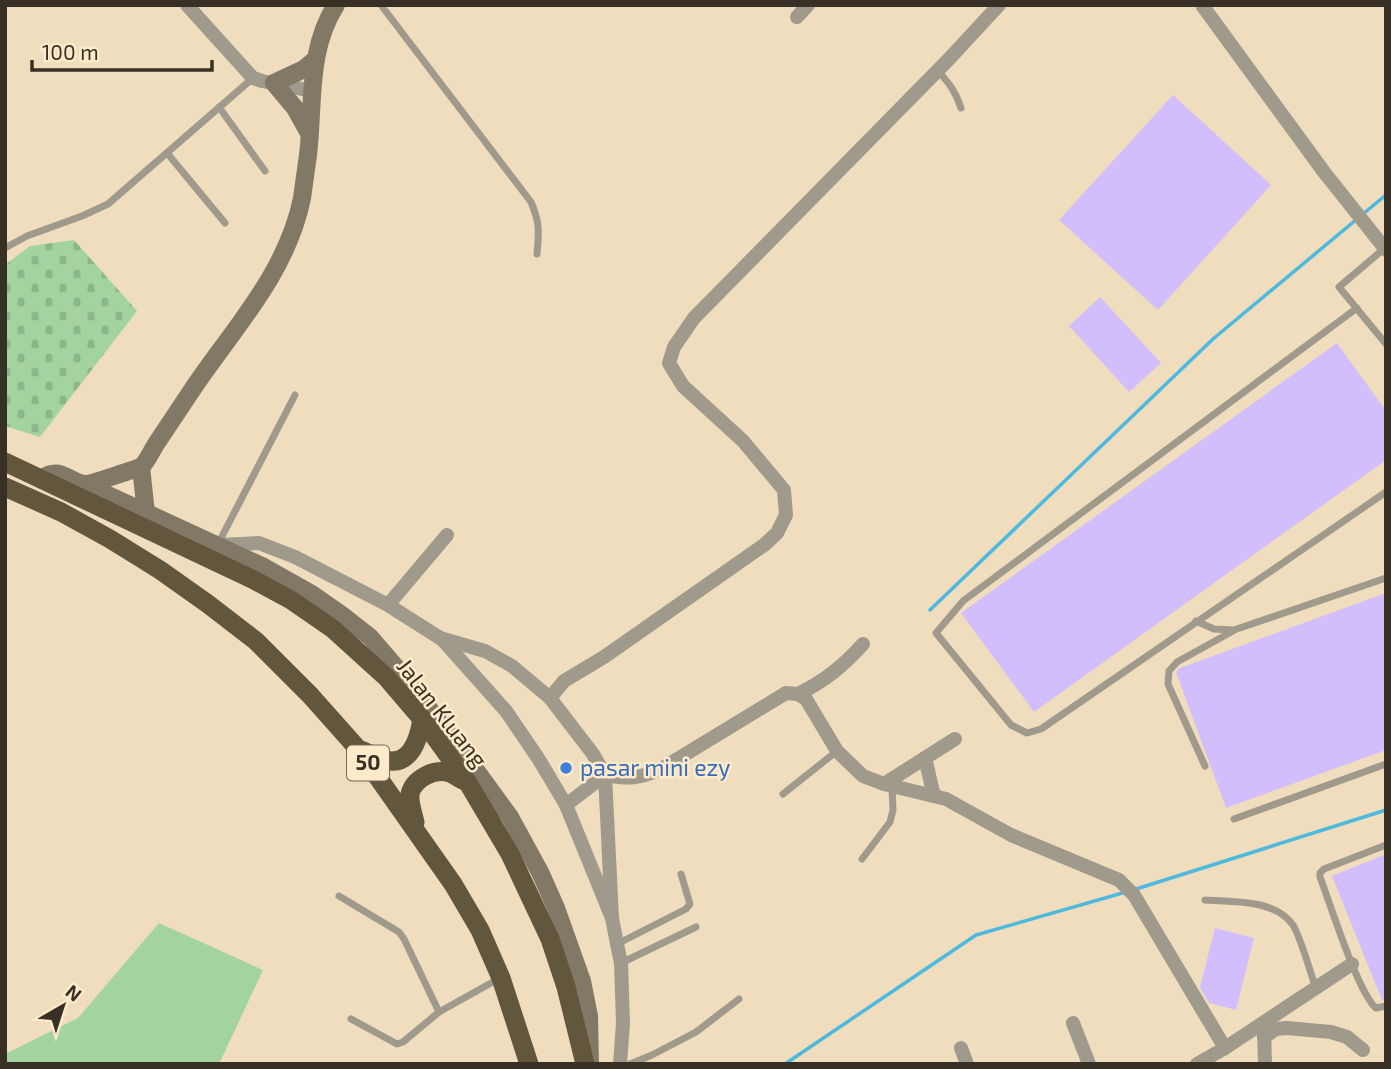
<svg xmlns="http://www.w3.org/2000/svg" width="1391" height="1069" viewBox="0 0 1391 1069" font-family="'Exo 2',sans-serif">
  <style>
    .cemetery { fill: url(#cemetery-stones) }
    .park { fill: #a3d4a0 }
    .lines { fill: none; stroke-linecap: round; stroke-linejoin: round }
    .stream { stroke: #4eb9de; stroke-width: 3.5 }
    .building { fill: #d2befc }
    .service { stroke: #a09a8c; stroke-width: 7 }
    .minor { stroke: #a09a8c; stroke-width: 14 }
    .secondary { stroke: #817865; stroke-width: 18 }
    .trunk { stroke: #62563c; stroke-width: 19 }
    .shop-dot { fill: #3f7fe0; stroke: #fdeacb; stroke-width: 2.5 }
    .labels { text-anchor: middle; stroke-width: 5; stroke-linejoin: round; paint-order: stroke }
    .shield { fill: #fdeacb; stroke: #736856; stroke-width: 2 }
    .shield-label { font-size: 21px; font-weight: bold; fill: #383024 }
    .street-label { font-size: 23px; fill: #383024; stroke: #fdeacb }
    .shop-label { font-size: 23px; fill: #366cbe; stroke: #fdeacb; text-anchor: start }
  </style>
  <defs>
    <pattern id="cemetery-stones" width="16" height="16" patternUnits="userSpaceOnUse" patternTransform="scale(1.75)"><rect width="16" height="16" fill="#a3d4a0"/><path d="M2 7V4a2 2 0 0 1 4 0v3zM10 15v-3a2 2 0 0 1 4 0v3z" fill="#8db68a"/></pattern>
  </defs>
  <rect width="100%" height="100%" fill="#efddbe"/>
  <path class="cemetery" d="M74 240 137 311 40 437 5 426V265L30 246Z"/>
  <path class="park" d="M159 923 263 970 219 1064H5V1054L78 1018Z"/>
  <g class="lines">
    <g class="stream">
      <path d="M1363 214 1386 195"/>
      <path d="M930 610 1213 339 1357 219"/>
      <path d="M1133 890 1386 810"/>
      <path d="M785 1064 976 935 1126 892"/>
    </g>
  </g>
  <g class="building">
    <path d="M1173 95 1271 185 1158 310 1059 220Z"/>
    <path d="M1100 297 1161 363 1129 392 1069 326Z"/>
    <path d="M1337 343 1386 411V460L1034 712 961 613Z"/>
    <path d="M1386 593V750L1226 808 1176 672 1180 668Z"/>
    <path d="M1386 854V1000H1382L1332 876Z"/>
    <path d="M1215 928 1254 938 1236 1010 1209 1003 1200 987Z"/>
  </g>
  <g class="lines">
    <g class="service">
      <path d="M381 5 531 202C540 223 539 231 537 254"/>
      <path d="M938 71C949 83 956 92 961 108"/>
      <path d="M219 107 265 171"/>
      <path d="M167 153 225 223"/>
      <path d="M1386 247 1339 287 1386 344"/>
      <path d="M5 248 27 236 82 216 108 204 253 78"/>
      <path d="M1357 308 963 601 936 633 1011 725 1027 733 1041 729 1386 492"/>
      <path d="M217 546 295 395"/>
      <path d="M1196 621 1214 629 1234 630 1386 578"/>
      <path d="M1205 766 1168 684 1169 671 1177 662 1233 631"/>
      <path d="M783 794 837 751"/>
      <path d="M1234 819 1386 764"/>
      <path d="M1386 845 1324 869 1320 873V877C1330 903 1358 993 1376 1008L1386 1006"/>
      <path d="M862 859 890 822 893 810 892 787"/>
      <path d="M339 896 399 932 404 939 439 1012"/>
      <path d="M1205 900C1234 902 1274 899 1293 925 1301 938 1310 972 1316 988"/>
      <path d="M617 944 686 909 690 904 681 874"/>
      <path d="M621 963 696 927"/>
      <path d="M351 1019 397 1044 403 1042 439 1012 500 978"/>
      <path d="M630 1064 652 1055 696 1032 739 999"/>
    </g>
    <g class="minor">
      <path d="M187 5 253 78 262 81 312 91"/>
      <path d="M1202 5 1324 172 1386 250"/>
      <path d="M797 17 808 5"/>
      <path d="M218 545 259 543 295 557 388 605 440 638 485 651 512 666 550 698 593 754 605 775 612 918"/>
      <path d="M388 605 447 535"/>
      <path d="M441 638 506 711 538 758 566 805 612 918 617 944 621 963 623 1023 620 1064"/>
      <path d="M798 694C825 681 843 666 863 644"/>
      <path d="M550 698 564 681 604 657 764 545 777 533 786 515 784 490 743 441 683 386 669 363 674 347 694 318 949 59 999 5"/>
      <path d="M925 758 934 796"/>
      <path d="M884 784 955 739"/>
      <path d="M566 805 605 775C629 779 638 779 661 769L786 693 798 694 806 699 837 751 863 776 884 784 946 799 1011 835 1119 880 1134 895 1225 1048"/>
      <path d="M1073 1023 1089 1064"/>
      <path d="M1264 1030 1265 1064"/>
      <path d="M1264 1037 1276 1029 1287 1028 1331 1032 1347 1037 1363 1050"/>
      <path d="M961 1048 967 1064"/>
      <path d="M1197 1064 1225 1048 1352 964"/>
    </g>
    <g class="secondary">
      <path d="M309 133 295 108 274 83 304 69 316 59"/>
      <path d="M141 467 146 513"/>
      <path d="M42 478C62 465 70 484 86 484 91 484 139 468 142 466 148 460 152 450 156 444 168 426 180 408 192 390 233 329 287 273 302 198 304 184 306 169 308 155 314 105 307 50 336 5"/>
      <path d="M86 485 264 567 312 594 342 615 370 637 401 673 456 743 510 817 540 872 556 908 582 981 589 1016 590 1064"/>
    </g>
    <g class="trunk">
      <path d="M5 462 254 580 291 600 333 629 387 678 422 719 468 783 510 854 550 939 566 987 585 1064"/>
      <path d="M5 487 61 512 110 539 160 570 208 604 256 641 310 695 358 749 453 884 480 930 501 978 529 1064"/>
      <path d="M358 749C367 752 376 758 385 760 411 767 419 738 422 719"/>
      <path d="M415 822C413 814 409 803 410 794 414 778 435 768 450 773 455 775 460 779 465 781"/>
    </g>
  </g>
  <circle class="shop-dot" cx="566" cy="768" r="7"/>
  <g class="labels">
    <rect class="shield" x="347" y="745.5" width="42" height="35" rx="5"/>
    <g class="shield-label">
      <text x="368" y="770">50</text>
    </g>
    <g class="street-label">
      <text transform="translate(442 713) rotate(52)" y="8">Jalan Kluang</text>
    </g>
    <g class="shop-label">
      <text x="580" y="776">pasar mini ezy</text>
    </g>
  </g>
  <rect width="1391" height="1069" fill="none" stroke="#383024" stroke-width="14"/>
  <g transform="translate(63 1006) rotate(39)" stroke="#fdeacb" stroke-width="5" paint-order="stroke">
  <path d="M0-5L12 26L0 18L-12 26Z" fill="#383024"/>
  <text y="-10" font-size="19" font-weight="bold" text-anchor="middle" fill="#383024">N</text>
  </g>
  <path d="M32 60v10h180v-10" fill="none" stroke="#383024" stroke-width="3.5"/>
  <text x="42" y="60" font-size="21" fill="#383024" stroke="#fdeacb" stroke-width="5" paint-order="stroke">100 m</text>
</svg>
